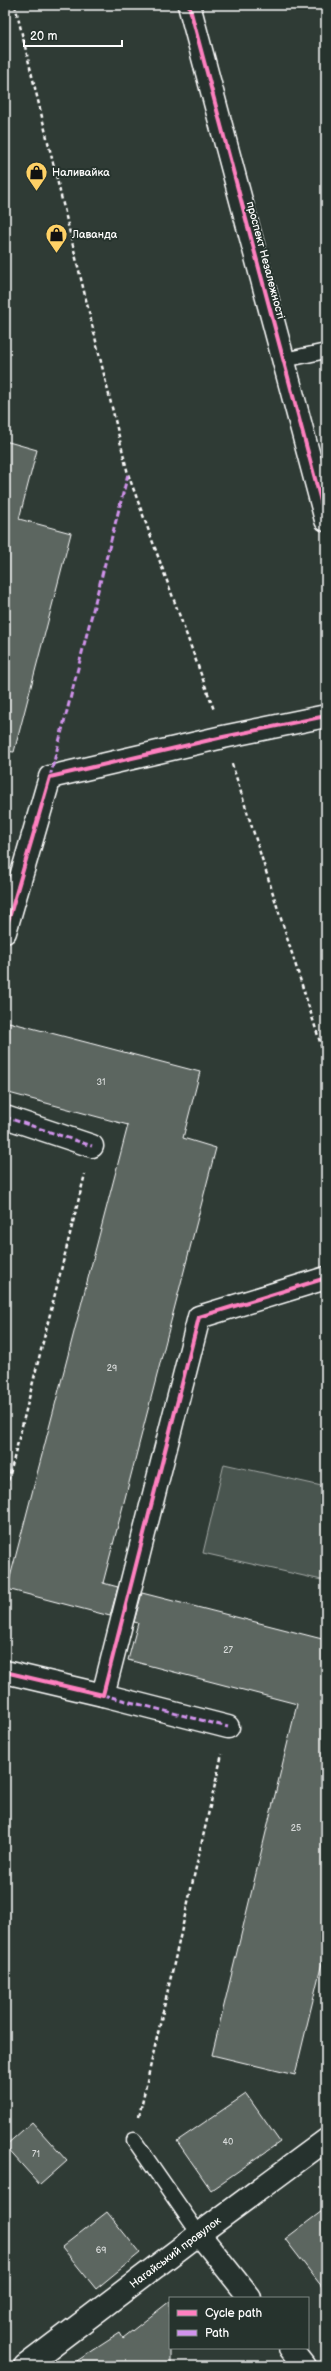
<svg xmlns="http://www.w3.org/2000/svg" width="331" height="2371" viewBox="0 0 331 2371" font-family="'Balsamiq Sans',sans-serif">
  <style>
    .green { fill: #4a544f; stroke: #a4aaa7 }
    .building { fill: #5b6661; stroke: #fff }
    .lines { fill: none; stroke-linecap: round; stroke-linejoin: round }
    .lane-casing { stroke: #fff; stroke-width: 17 }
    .street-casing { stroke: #fff; stroke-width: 25 }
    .secondary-casing { stroke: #fff; stroke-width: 25 }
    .path { stroke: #fff; stroke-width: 2.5; stroke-dasharray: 4 3; stroke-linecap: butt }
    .lane { stroke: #26332d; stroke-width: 14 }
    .street { stroke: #26332d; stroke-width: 22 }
    .secondary { stroke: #26332d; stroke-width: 22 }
    .quiet { stroke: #d193ec; stroke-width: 3; stroke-dasharray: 6 3; stroke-linecap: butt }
    .cycleway-casing { stroke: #26332d; stroke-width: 6 }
    .cycleway { stroke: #ff80c0; stroke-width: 4 }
    .labels { text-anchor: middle; stroke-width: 4; stroke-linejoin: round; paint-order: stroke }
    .number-label { font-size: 9px; fill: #d6d9d8 }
    .poi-label { font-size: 11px; fill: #fff; stroke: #26332d; text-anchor: start }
    .street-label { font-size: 11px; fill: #fff; stroke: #26332d }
  </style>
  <rect width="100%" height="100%" fill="#2f3b35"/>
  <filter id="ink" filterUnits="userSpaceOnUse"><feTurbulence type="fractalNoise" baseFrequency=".025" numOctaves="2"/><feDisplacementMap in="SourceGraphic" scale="8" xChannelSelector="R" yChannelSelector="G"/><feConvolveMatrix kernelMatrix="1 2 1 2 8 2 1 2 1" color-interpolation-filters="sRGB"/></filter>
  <g filter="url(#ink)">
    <path class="green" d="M224 1464 326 1487V1581L203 1553Z"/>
    <g class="building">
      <path d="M5 441 37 450 19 519 71 533 14 752 5 751Z"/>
      <path d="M5 1021 200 1072 183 1138 216 1148 103 1583 118 1587 110 1616 7 1589 128 1125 5 1092Z"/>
      <path d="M142 1593 326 1640V1946L295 2075 212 2055 297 1704 128 1660 138 1623 134 1622Z"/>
      <path d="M246 2094 280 2142 211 2190 177 2141Z"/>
      <path d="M32 2122 67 2161 40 2185 5 2146Z"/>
      <path d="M326 2208V2292L285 2239Z"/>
      <path d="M107 2212 140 2253 96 2289 62 2247Z"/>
      <path d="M170 2301V2366H69L120 2333 123 2338Z"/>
    </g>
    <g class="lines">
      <defs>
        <g id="lane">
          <path d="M284 360 326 351"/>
          <path d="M134 2140 199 2234"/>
        </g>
        <g id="street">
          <path d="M5 932 50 777 223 737 326 716"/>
          <path d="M5 1117 92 1146"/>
          <path d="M5 1672 103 1695 199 1317 326 1278"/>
          <path d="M103 1695 228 1727"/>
          <path d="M25 2366 199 2234"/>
        </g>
        <g id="secondary">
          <path d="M189 5 326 520"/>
          <path d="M250 2298 199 2234 326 2140"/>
          <path d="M290 2348 304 2366"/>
        </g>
      </defs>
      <use href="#lane" class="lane-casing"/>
      <use href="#street" class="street-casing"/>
      <use href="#secondary" class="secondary-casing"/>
      <g class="path">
        <path d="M15 5 128 474 214 710"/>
        <path d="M232 764 326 1061"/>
        <path d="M5 1494 85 1174"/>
        <path d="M139 2116 222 1754"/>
      </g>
      <use href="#lane" class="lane"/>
      <use href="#street" class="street"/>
      <use href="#secondary" class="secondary"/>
      <g class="quiet">
        <path d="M50 777 128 474"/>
        <path d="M5 1117 92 1146"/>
        <path d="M103 1695 228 1727"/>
      </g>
      <defs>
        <g id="cycleway">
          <path d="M189 5 326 520"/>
          <path d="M5 932 50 777 223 737 326 716"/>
          <path d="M5 1672 103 1695 199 1317 326 1278"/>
        </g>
      </defs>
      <use href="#cycleway" class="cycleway-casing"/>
      <use href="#cycleway" class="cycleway"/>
    </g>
  </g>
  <defs>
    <symbol id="shop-pin" viewBox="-11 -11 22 30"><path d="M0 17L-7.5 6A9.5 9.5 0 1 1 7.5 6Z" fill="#ffd166" stroke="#26332d"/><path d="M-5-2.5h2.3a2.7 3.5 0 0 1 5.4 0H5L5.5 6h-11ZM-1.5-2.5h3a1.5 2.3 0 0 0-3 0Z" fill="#111"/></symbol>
  </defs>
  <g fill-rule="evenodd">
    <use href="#shop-pin" x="24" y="160" width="25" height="34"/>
    <use href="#shop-pin" x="44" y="222" width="25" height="34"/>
  </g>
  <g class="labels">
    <g class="number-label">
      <text x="101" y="1085">31</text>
      <text x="112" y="1371">29</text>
      <text x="228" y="1653">27</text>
      <text x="296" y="1831">25</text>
      <text x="228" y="2145">40</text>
      <text x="36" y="2157">71</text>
      <text x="101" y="2253">69</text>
    </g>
    <g class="poi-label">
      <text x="52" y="176">Наливайка</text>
      <text x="72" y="238">Лаванда</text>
    </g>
    <g class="street-label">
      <text transform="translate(266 260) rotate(75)" y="4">проспект Незалежності</text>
      <text transform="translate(175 2252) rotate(-37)" y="4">Нагайський провулок</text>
    </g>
  </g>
  <rect width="331" height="2371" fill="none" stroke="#26332d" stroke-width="20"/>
  <rect x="10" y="10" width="311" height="2351" fill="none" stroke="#fff" stroke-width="1.5" filter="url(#ink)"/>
  <rect x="169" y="2297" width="140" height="52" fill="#26332d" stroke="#7d8581"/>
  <rect x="177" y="2310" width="20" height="6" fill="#ff80c0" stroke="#7d8581"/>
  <text x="205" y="2317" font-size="12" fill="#ffffff">Cycle path</text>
  <rect x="177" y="2330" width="20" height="6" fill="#d193ec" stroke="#7d8581"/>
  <text x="205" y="2337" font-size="12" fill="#ffffff">Path</text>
  <path d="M24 40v6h98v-6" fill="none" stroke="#ffffff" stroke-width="2"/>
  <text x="30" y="40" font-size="12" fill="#ffffff" stroke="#26332d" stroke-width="3" paint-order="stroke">20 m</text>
</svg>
